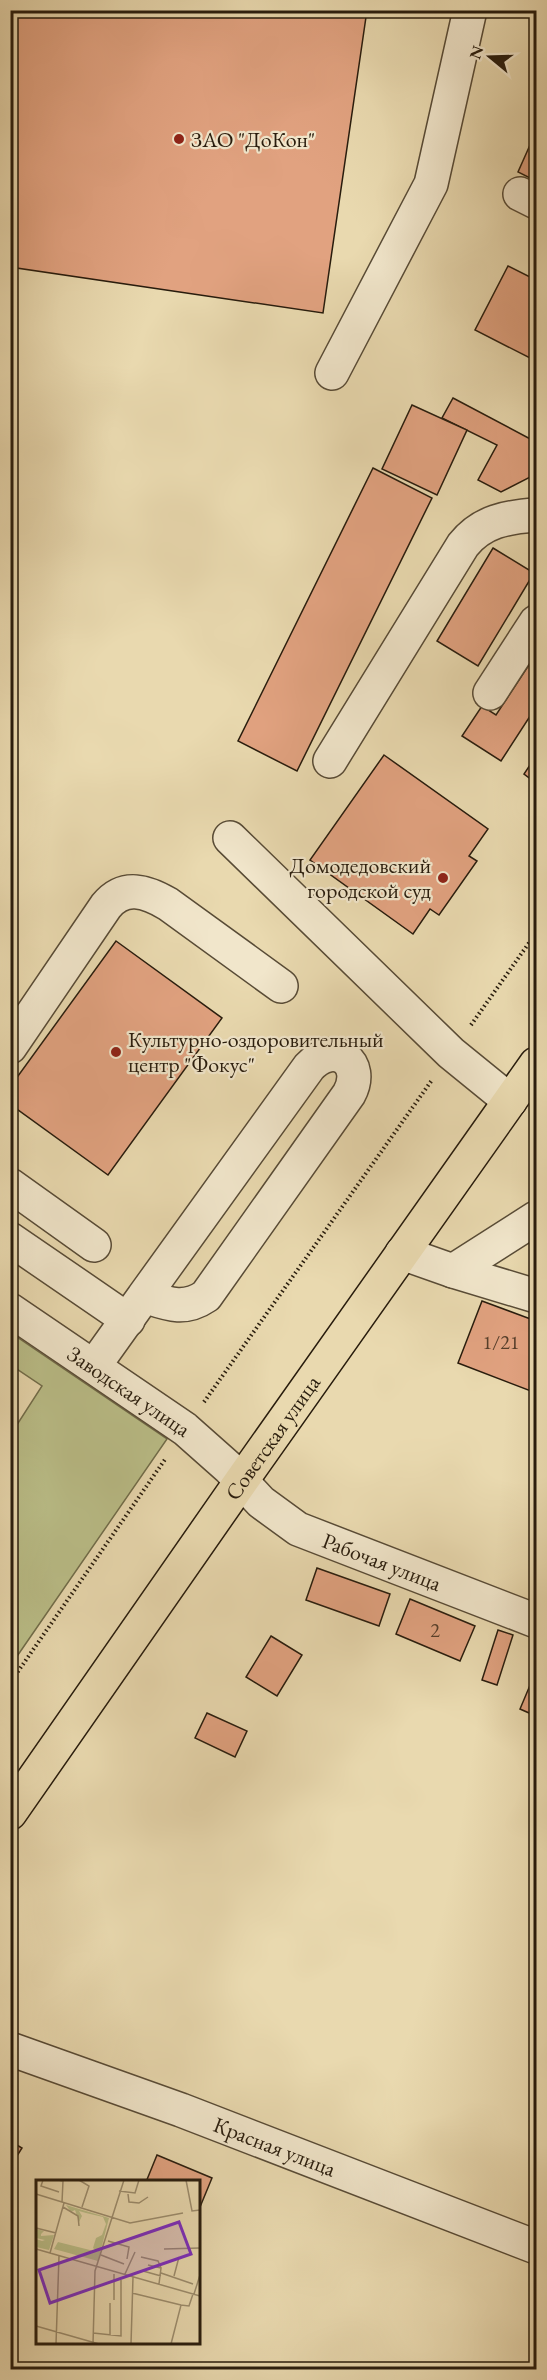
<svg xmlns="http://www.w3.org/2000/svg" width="547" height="2380" viewBox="0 0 547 2380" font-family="'EB Garamond',serif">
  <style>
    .green { fill: #babe88; stroke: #716d4a; stroke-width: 1.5 }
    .building { fill: #e1a280; stroke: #281c0d; stroke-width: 1.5 }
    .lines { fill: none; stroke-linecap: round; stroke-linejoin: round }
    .minor-casing { stroke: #584b36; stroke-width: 36 }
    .major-casing { stroke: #281c0d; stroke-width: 36 }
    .path { stroke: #281c0d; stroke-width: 4; stroke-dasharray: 1.5 3; stroke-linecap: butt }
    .minor { stroke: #f1e6cb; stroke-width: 33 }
    .major { stroke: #e9d9af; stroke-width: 33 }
    .poi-dot { fill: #8f2418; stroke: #f1e6cb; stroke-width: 2 }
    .labels { text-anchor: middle; stroke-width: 4.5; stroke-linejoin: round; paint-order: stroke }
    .number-label { font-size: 20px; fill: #563e2a }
    .poi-label { font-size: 22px; fill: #281c0d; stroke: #f1e6cb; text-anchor: start }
    .street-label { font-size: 22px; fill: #281c0d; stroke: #f1e6cb }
    .inset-road { fill: none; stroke: #9c8d6e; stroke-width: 1.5 }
    .view { fill: #7b2cbf; fill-opacity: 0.15; stroke: #7b2cbf; stroke-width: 3 }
    .inset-edge { fill: none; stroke: #281c0d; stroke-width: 3 }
  </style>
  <rect width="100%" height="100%" fill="#e9d9af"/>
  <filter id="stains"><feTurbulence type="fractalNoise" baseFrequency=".00333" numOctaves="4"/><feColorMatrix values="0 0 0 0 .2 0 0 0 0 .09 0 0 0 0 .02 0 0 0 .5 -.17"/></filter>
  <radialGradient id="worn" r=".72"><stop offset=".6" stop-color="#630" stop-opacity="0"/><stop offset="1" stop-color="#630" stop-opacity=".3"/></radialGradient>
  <path class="green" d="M11 1333 167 1439 11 1665V1434L42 1386 11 1365Z"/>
  <g class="building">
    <path d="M10 10H367L323 313 10 267Z"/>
    <path d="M530 145 536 148V181L518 172Z"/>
    <path d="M508 266 536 280V361L475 330Z"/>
    <path d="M453 398 536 442V481L530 477 501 492 478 480 497 445 442 418Z"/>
    <path d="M412 405 467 430 437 495 382 469Z"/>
    <path d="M373 468 432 498 297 771 238 741Z"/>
    <path d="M493 548 534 573 478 666 437 641Z"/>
    <path d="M536 654V707L501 761 462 736 482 706 496 715Z"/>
    <path d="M384 755 488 829 469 856 477 861 439 915 430 909 413 934 310 860Z"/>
    <path d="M536 756V783L524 774Z"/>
    <path d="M116 941 222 1018 108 1175 10 1104V1087Z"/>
    <path d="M482 1301 536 1321V1393L458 1363Z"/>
    <path d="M317 1568 390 1594 379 1626 306 1600Z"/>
    <path d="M410 1599 475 1626 460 1661 396 1634Z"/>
    <path d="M498 1630 513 1635 497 1685 482 1680Z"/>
    <path d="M271 1636 302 1655 277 1696 246 1677Z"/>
    <path d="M536 1671V1716L520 1709Z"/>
    <path d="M207 1713 247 1731 235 1757 195 1738Z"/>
    <path d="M10 2141 22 2148 10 2167Z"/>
    <path d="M157 2155 212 2178 200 2207 198 2206V2182H146Z"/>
  </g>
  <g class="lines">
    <defs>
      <g id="minor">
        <path d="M520 194 536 202"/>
        <path d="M332 373 431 184 470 10"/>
        <path d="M490 693 536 622"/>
        <path d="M330 761 463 545C482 521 507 517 536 515"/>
        <path d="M230 838 451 1053 510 1101"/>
        <path d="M10 1047 106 906C124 884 146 891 168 904L281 986"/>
        <path d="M10 1185 94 1245"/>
        <path d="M10 1239 128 1320"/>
        <path d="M402 1253 453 1271 536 1218"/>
        <path d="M453 1271 536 1296"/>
        <path id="s1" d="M10 1310 185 1429 229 1468 261 1502 298 1529 536 1621"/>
        <path d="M94 1366 144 1296C168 1304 184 1311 206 1296L349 1094C366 1063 335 1039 309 1067L144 1296"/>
        <path id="s2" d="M10 2049 181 2110 536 2247"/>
      </g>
      <g id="major">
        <path id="s3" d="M10 1813 242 1480 536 1064"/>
      </g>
    </defs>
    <use href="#minor" class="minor-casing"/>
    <use href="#major" class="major-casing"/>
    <g class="path">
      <path d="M471 1025 536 933"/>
      <path d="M204 1402 432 1080"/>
      <path d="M10 1683 166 1458"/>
    </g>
    <use href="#minor" class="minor"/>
    <use href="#major" class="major"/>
  </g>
  <g class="poi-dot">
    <circle cx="179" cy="139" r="6"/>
    <circle cx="443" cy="878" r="6"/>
    <circle cx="116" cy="1052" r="6"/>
  </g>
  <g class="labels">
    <g class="number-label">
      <text x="501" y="1349">1/21</text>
      <text x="435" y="1637">2</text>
    </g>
    <g class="poi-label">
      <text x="191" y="147">ЗАО "ДоКон"</text>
      <text x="431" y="873" text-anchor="end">Домодедовский<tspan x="431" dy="25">городской суд</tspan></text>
      <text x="128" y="1047">Культурно-оздоровительный<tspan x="128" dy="25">центр "Фокус"</tspan></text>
    </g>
    <g class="street-label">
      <text dy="8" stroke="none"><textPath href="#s1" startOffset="144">Заводская улица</textPath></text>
      <text dy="8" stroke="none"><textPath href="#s3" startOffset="458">Советская улица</textPath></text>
      <text dy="8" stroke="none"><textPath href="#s1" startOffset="453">Рабочая улица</textPath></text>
      <text dy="8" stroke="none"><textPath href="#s2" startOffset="282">Красная улица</textPath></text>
    </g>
  </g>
  <g transform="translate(36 2180)">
    <rect width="164" height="164" fill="#e9d9af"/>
    <path d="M30 25 73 38 62 81 18 69 22 62 62 72 57 68 60 58 66 55 70 44 67 37 50 33 47 36 50 33 43 31 46 36 43 42 39 30 35 32ZM0 49 8 51 5 54V56L18 55 13 70 0 67V59L6 61 9 60 0 58Z" fill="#babe88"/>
    <path class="inset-road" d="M7 0 5 6 23 12M22 0 27 1 26 22M43 0 53 6 46 27M150 0 156 31 164 30M83 11 99 13 103 0M0 14 94 43 147 33M92 14 93 22 103 23 112 17M27 27 42 36 43 46M0 48 20 53M72 61 93 67 91 79M0 69 164 116M128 69 164 68M14 73 28 23M65 75 88 84 70 77M105 77 122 81 125 88M112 85 125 88 123 104M107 91 125 96M125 93 157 104M78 94V120M89 94 99 72M138 96 143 77M96 113 145 125M158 114 164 95M0 146 63 164M57 153 85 156V100M74 155V123M20 164 23 76M57 164 59 91 88 0M95 164 97 97M135 164 145 125 153 126 157 114"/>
    <path class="view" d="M143 42 155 74 14 123 3 90Z"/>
    <rect width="164" height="164" class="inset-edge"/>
  </g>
  <rect width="547" height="2380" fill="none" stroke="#e9d9af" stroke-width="36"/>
  <rect x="12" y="12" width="523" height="2356" fill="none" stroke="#281c0d" stroke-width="3"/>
  <rect x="18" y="18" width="511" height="2344" fill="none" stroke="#281c0d" stroke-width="1.5"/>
  <g transform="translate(490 57) rotate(289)" stroke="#f1e6cb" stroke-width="4.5" paint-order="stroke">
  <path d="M0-4.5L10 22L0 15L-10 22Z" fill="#281c0d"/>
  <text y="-9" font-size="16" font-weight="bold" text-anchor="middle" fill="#281c0d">N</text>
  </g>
  <rect width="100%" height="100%" filter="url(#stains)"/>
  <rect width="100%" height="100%" fill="url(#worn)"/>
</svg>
